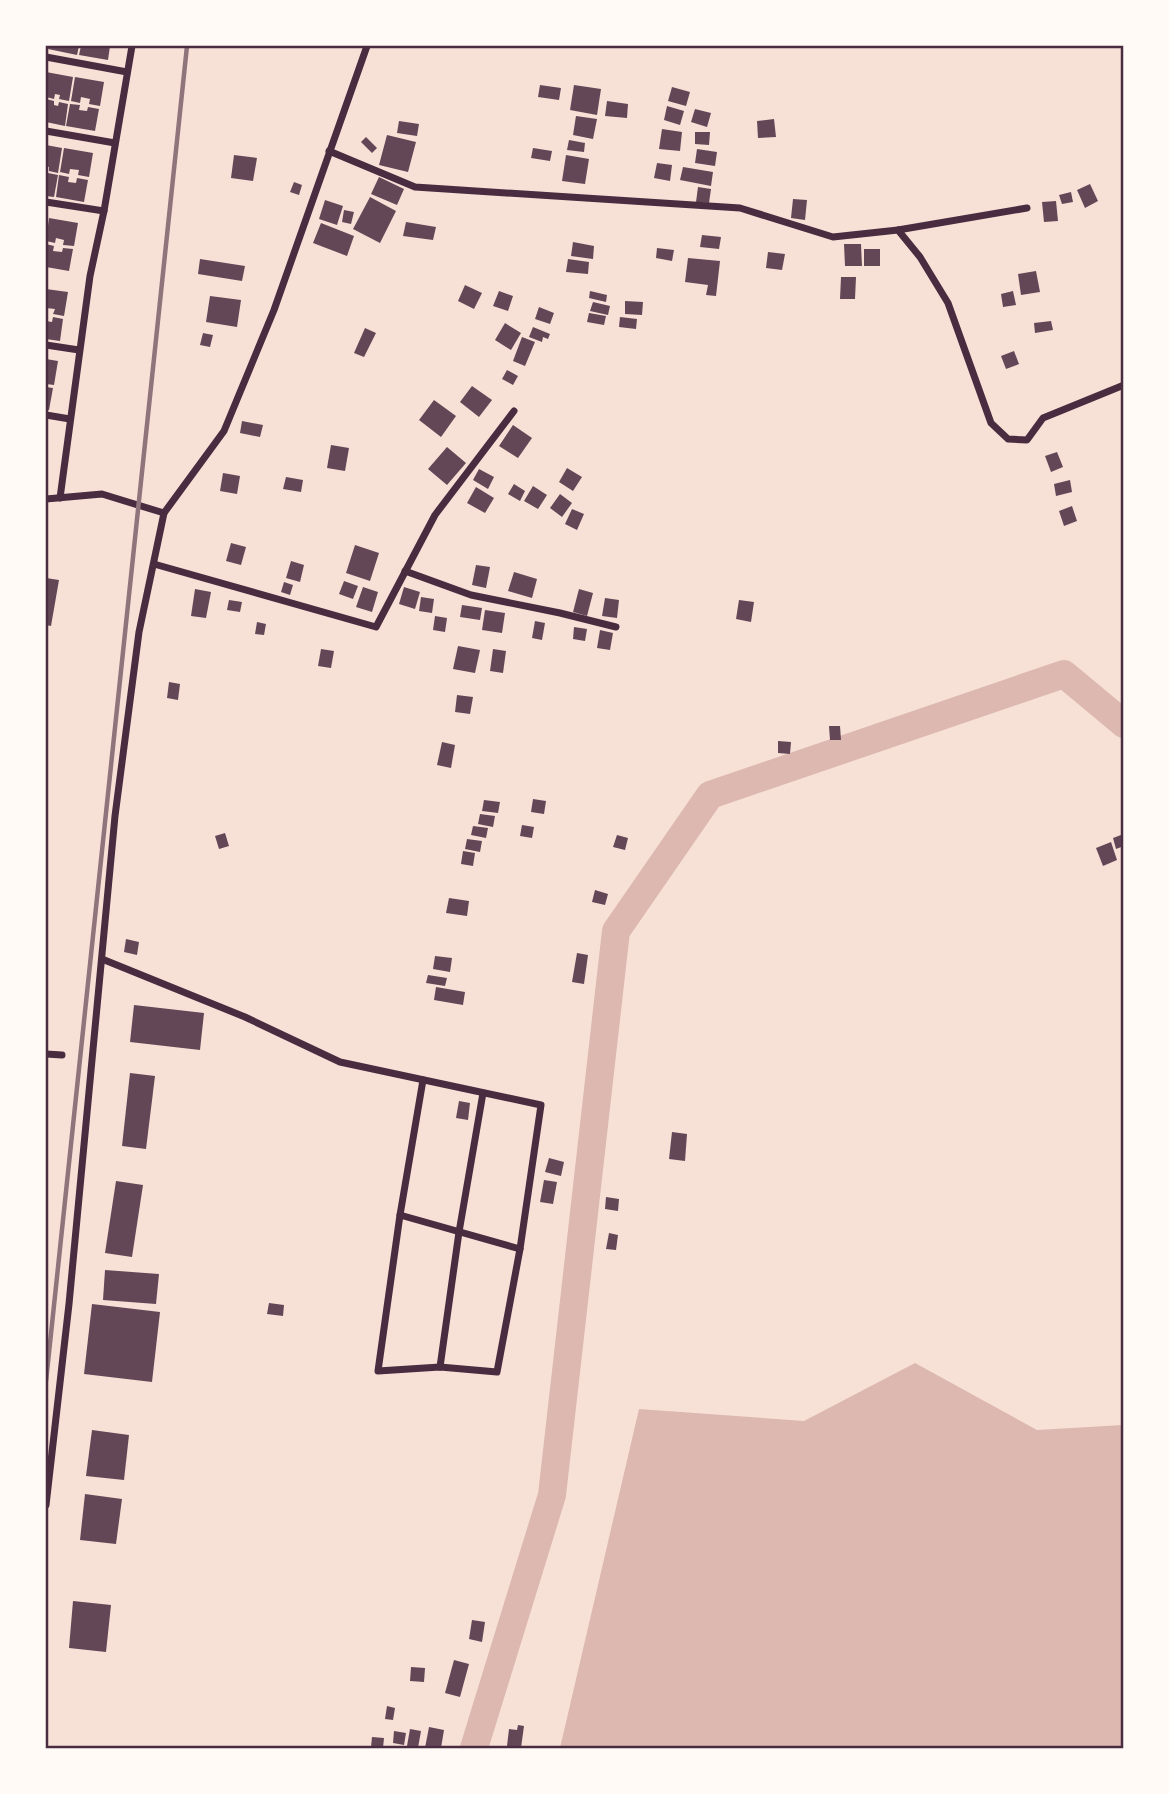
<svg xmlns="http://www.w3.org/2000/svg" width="1169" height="1794" viewBox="0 0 1169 1794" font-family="Manrope,sans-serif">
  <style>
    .water { fill: #dcb8b0 }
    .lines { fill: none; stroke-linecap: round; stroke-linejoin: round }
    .river { stroke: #dcb8b0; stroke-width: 28 }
    .building { fill: #644757 }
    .minor { stroke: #4a2c40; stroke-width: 7 }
    .rail { stroke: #8f747c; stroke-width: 4.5 }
    .neatline { fill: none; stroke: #4a2c40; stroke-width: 2.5 }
  </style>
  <rect width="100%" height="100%" fill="#f7e1d7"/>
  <path class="water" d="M915 1363 1037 1430 1123 1425V1748H560L639 1409 804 1421Z"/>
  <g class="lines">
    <path class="river" d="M474 1748 552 1495 616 931 710 795 1064 674 1124 724"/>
  </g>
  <g class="building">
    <path d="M49 46H79L77 55 48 49Z"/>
    <path d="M81 46H110L108 60 79 55Z"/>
    <path d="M46 72 73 77 69 101 59 99 60 95 55 94 54 99 46 97Z"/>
    <path d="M75 77 104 82 100 106 89 104 90 99 81 97 80 103 71 101Z"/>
    <path d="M540 85 561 88 559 100 538 97Z"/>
    <path d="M574 85 601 89 597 115 570 110Z"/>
    <path d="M672 87 690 92 686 106 668 101Z"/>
    <path d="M46 99 54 101V105L58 106 59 102 68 104 65 126 46 122Z"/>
    <path d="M607 101 628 104 627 118 605 116Z"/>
    <path d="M70 104 80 105 79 110 87 111 88 107 99 109 95 131 66 126Z"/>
    <path d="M667 106 684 111 680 125 664 120Z"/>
    <path d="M695 109 711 113 707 127 691 122Z"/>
    <path d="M576 116 597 119 593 139 573 135Z"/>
    <path d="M774 119 776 137 758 138 757 121Z"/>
    <path d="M399 121 419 124 417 136 397 133Z"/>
    <path d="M662 129 682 132 680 151 659 149Z"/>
    <path d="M695 132H710L709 145 695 144Z"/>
    <path d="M387 135 416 142 408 172 379 165Z"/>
    <path d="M366 137 377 148 372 153 361 142Z"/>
    <path d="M569 140 585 143 584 152 567 150Z"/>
    <path d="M46 145 62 148 58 173 49 171V167L46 166Z"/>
    <path d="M64 148 93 153 89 177 78 175 79 170 70 169 69 174 60 172Z"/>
    <path d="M533 148 552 151 550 161 531 158Z"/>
    <path d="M697 149 717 152 715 166 695 163Z"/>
    <path d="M234 155 257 158 253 181 231 178Z"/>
    <path d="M566 155 589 159 585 184 562 181Z"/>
    <path d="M657 163 672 165 670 181 654 178Z"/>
    <path d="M683 167 713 172 711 186 680 180Z"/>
    <path d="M48 173 58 175 54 197 46 196V177Z"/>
    <path d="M59 175 69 177 68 182 76 183 77 178 88 180 84 202 56 197Z"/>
    <path d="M379 177 404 189 397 205 371 194Z"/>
    <path d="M294 182 302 185 299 195 290 192Z"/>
    <path d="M1090 184 1098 201 1085 208 1077 190Z"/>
    <path d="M698 187 711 189 709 203 696 202Z"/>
    <path d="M1071 192 1073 202 1062 204 1059 195Z"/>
    <path d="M370 197 396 211 380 243 353 229Z"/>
    <path d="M793 199 807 200 805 220 791 218Z"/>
    <path d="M325 200 343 206 337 225 319 219Z"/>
    <path d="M1056 201 1058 221 1044 222 1042 202Z"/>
    <path d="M344 210 354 212 351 224 342 222Z"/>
    <path d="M49 218 78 223 74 246 63 245 64 240 56 238 55 243 46 241Z"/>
    <path d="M406 222 436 227 433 240 403 236Z"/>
    <path d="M321 223 354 236 347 256 313 243Z"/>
    <path d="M702 235 721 237 719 249 700 247Z"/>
    <path d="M573 242 594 246 593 259 571 256Z"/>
    <path d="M46 244 54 246 53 251 62 252 63 248 73 249 69 271 46 267Z"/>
    <path d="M844 244H861L862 266H845Z"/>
    <path d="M657 248 674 250 672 261 656 258Z"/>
    <rect x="864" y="249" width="16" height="17"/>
    <path d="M768 252 785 254 782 270 766 268Z"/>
    <path d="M688 258 720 261 716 296 706 295 708 285 685 282Z"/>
    <path d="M200 259 245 266 242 281 198 274Z"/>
    <path d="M568 259 589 262 588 274 566 272Z"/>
    <path d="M1036 271 1040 292 1021 295 1018 274Z"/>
    <path d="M841 277H856L855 299H840Z"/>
    <path d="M465 285 482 293 474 309 458 301Z"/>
    <path d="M46 289 68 292 64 316 53 314 55 309 46 308Z"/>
    <path d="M499 291 513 296 508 311 493 306Z"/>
    <path d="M590 291 607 295 606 302 589 298Z"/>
    <path d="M1013 291 1016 305 1003 307 1001 294Z"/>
    <path d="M210 296 241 300 237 327 206 322Z"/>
    <path d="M625 301 643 302 642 315 625 314Z"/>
    <path d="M593 302 610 306 608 315 590 311Z"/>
    <path d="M539 307 554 313 550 324 535 319Z"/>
    <path d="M589 313 606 316 604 325 587 322Z"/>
    <path d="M53 317 63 319 60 341 46 339V321L52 322Z"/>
    <path d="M620 317 637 319 636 329 619 327Z"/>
    <path d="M1051 321 1053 330 1035 333 1034 323Z"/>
    <path d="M505 323 521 333 511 350 495 340Z"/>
    <path d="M533 327 550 334 548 339 543 337 542 342 529 337Z"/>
    <path d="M365 328 376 333 364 357 354 353Z"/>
    <path d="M203 333 213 335 210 347 200 345Z"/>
    <path d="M522 337 535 342 525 366 513 361Z"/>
    <path d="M1014 351 1019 364 1006 369 1001 356Z"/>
    <path d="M46 359 58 361 54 385 46 384Z"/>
    <path d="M507 370 518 376 513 385 502 379Z"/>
    <path d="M472 386 492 400 479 417 460 402Z"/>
    <path d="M46 387 53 388 49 410H46Z"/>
    <path d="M434 400 456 416 441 437 419 420Z"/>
    <path d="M242 421 263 425 260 437 240 433Z"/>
    <path d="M513 425 532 438 518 458 499 446Z"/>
    <path d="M331 445 349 448 345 471 327 468Z"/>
    <path d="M447 447 466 463 447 485 428 469Z"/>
    <path d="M1057 452 1063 467 1051 472 1045 456Z"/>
    <path d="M567 468 582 477 573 491 559 482Z"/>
    <path d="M479 469 494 477 488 489 473 480Z"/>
    <path d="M223 473 240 476 237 494 220 491Z"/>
    <path d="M286 477 303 480 301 492 283 489Z"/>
    <path d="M1070 480 1072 492 1056 496 1054 484Z"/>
    <path d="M514 484 525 491 520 501 508 494Z"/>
    <path d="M533 486 547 495 538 509 524 501Z"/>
    <path d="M476 487 494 498 485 513 467 503Z"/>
    <path d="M560 494 572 503 562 517 550 508Z"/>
    <path d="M1072 506 1077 521 1064 526 1059 511Z"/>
    <path d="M572 509 584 514 577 530 565 524Z"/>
    <path d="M231 543 246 547 241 565 226 561Z"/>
    <path d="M355 545 379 553 370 581 346 573Z"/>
    <path d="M291 561 304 565 300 582 286 578Z"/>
    <path d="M476 565 490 567 486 588 472 585Z"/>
    <path d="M514 572 537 579 532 598 508 591Z"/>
    <path d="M46 578 59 580 51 626 46 625Z"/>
    <path d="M344 581 358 586 353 599 339 594Z"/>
    <path d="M284 582 293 585 290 595 281 592Z"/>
    <path d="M363 587 378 592 372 612 356 607Z"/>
    <path d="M404 587 420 592 415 609 399 604Z"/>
    <path d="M195 589 211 592 206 618 191 616Z"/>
    <path d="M579 589 593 593 587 616 573 612Z"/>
    <path d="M421 597 434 599 432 613 419 611Z"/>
    <path d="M605 598 619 600 617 618 602 616Z"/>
    <path d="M229 600 242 602 240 612 227 610Z"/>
    <path d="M739 600 754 602 751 622 736 619Z"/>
    <path d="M462 605 482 608 480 620 460 617Z"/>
    <path d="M485 610 505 613 502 633 482 630Z"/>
    <path d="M435 616 447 618 445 632 433 630Z"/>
    <path d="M535 621 545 623 542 640 532 638Z"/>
    <path d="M257 622 266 624 264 635 255 634Z"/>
    <path d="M574 627 587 629 585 641 573 639Z"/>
    <path d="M600 630 613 633 610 650 597 648Z"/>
    <path d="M458 646 480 650 475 673 453 669Z"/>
    <path d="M321 649 334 651 331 668 318 666Z"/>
    <path d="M493 649 506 651 503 673 490 671Z"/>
    <path d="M169 682 180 684 178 700 167 698Z"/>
    <path d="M457 695 473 697 470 714 455 712Z"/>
    <path d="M829 726H840L841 740H830Z"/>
    <path d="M778 741 791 742 790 754 778 753Z"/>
    <path d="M442 742 455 745 451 768 437 765Z"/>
    <path d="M533 799 546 801 544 814 531 812Z"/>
    <path d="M484 800 500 802 498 813 482 811Z"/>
    <path d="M480 814 495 816 493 827 478 824Z"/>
    <path d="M522 825 534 827 532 838 520 836Z"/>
    <path d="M473 826 488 828 486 838 471 835Z"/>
    <path d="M225 833 229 846 219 849 215 836Z"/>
    <path d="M617 835 628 838 625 850 613 847Z"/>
    <path d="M1121 835 1124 846 1116 849 1113 838Z"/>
    <path d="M467 839 482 841 480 852 465 849Z"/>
    <path d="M1111 842 1117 860 1103 866 1096 848Z"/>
    <path d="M463 851 475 853 473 866 461 864Z"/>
    <path d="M595 890 608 894 605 905 592 902Z"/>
    <path d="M449 898 469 901 467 916 446 913Z"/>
    <path d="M126 939 139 942 137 955 124 952Z"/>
    <path d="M577 953 588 955 584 984 572 982Z"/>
    <path d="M435 956 452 958 450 972 433 969Z"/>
    <path d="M428 975 447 978 445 986 426 983Z"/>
    <path d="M436 987 465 992 463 1005 434 1000Z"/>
    <path d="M134 1005 204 1013 200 1050 130 1042Z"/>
    <path d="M130 1073 155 1076 146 1149 122 1146Z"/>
    <path d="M459 1101 470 1103 468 1120 456 1118Z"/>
    <path d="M672 1132 687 1134 685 1161 669 1159Z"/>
    <path d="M549 1158 564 1162 561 1176 545 1172Z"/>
    <path d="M544 1180 557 1182 553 1204 540 1202Z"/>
    <path d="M116 1181 143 1185 132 1257 105 1253Z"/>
    <path d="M606 1197 619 1199 618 1211 605 1209Z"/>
    <path d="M609 1233 618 1235 616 1250 606 1249Z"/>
    <path d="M105 1270 159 1274 156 1304 103 1300Z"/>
    <path d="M269 1303 284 1305 283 1316 267 1314Z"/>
    <path d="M92 1304 160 1312 152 1382 84 1374Z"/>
    <path d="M92 1430 129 1435 124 1480 86 1476Z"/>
    <path d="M85 1494 122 1499 116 1544 80 1540Z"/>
    <path d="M73 1601 111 1605 106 1652 69 1648Z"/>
    <path d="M472 1620 485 1622 482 1642 469 1639Z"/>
    <path d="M454 1660 469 1664 460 1697 445 1693Z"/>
    <path d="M411 1667 425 1668 424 1682 410 1681Z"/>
    <path d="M387 1706 395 1708 393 1720 385 1719Z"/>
    <path d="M518 1725 524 1726 521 1748 507 1746 509 1729 517 1730Z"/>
    <path d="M429 1727 444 1730 441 1748H425Z"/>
    <path d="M410 1729 421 1731 418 1748 407 1746Z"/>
    <path d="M394 1731 406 1733 404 1745 393 1743Z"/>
    <path d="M372 1737 384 1738 383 1748 371 1747Z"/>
  </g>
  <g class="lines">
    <g class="minor">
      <path d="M46 57 127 72"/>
      <path d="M46 131 115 143"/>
      <path d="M329 151 415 187 740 208 833 237 898 230 1027 208"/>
      <path d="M46 202 104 211"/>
      <path d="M898 230 920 257 948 303 991 423 1008 439 1027 440 1043 418 1124 385"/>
      <path d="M46 345 79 350"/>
      <path d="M46 415 70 419"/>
      <path d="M60 498 90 276 104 211 132 46"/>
      <path d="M46 499 102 494 164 513 224 431 274 310 367 46"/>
      <path d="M154 564 376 627 435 515 514 411"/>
      <path d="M405 571 471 595 560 613 616 627"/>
      <path d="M102 959 245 1017 340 1062 541 1105 520 1249 497 1372 440 1367 378 1371 400 1215"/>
      <path d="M46 1054 62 1055"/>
      <path d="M423 1080 400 1215 520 1249"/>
      <path d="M440 1367 459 1232 483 1093"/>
      <path d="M46 1505 69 1304 115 816 139 632 164 513"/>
    </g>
    <path class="rail" d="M46 1381 187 46"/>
  </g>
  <rect width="1169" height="1794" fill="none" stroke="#fffaf5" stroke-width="94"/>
  <rect x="47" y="47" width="1075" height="1700" class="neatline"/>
</svg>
